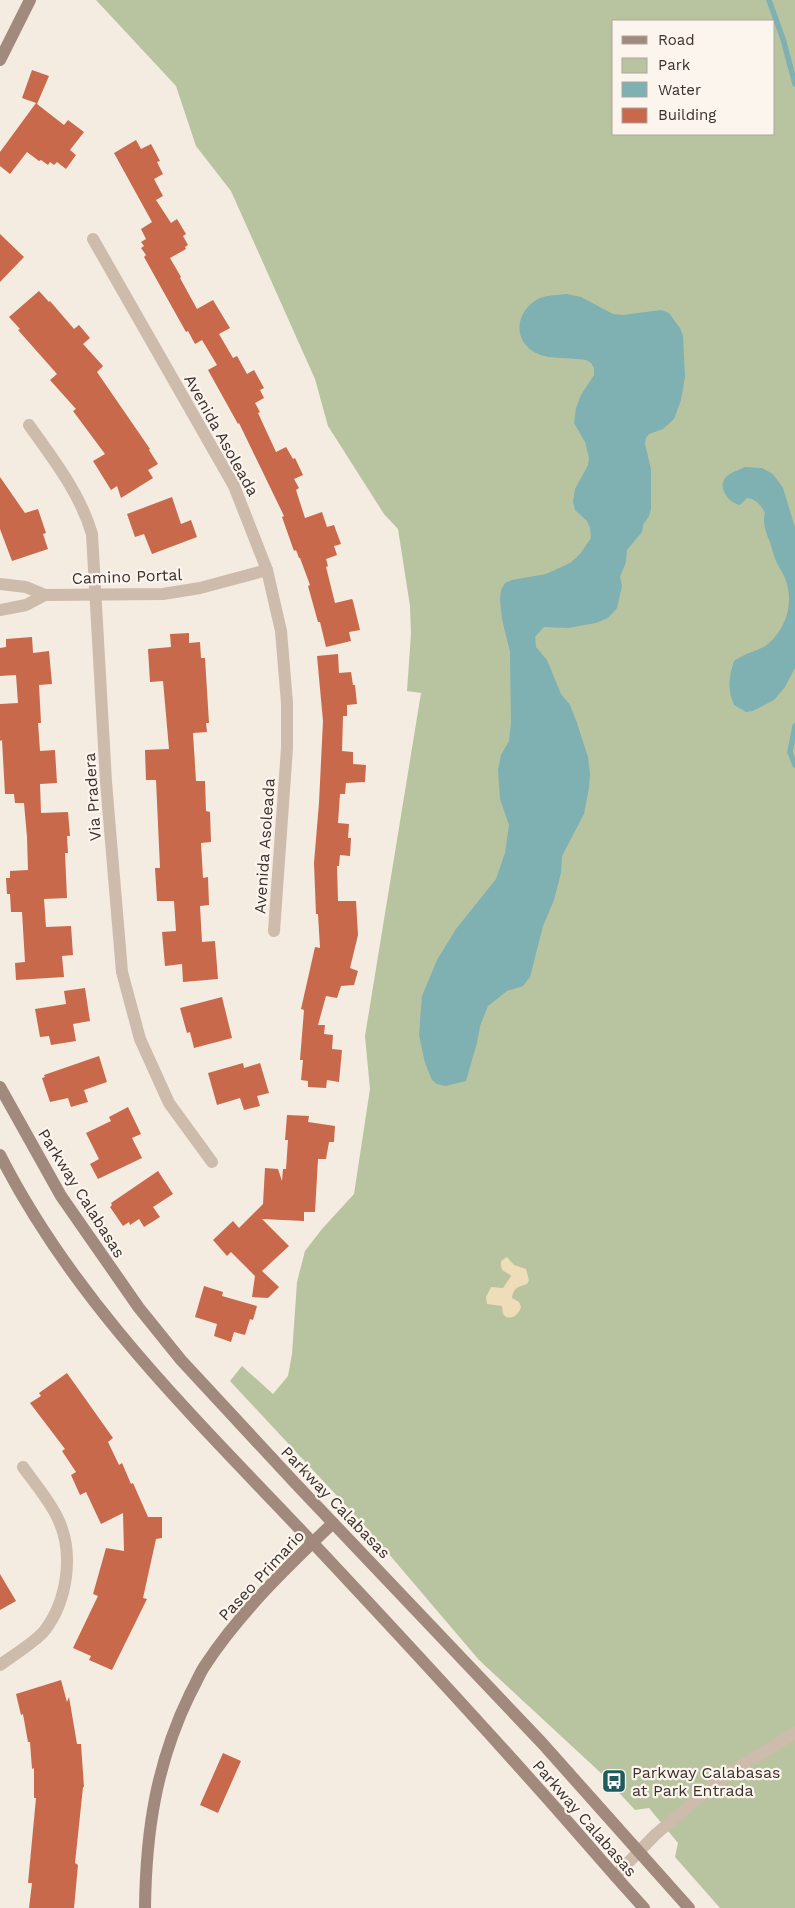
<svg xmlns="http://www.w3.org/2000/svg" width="795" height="1908" viewBox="0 0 795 1908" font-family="'Work Sans',sans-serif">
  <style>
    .green { fill: #b8c4a0; fill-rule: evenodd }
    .sand { fill: #efdcb8 }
    .water { fill: #7fb0b2 }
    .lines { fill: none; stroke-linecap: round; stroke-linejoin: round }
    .stream { stroke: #7fb0b2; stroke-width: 5.5 }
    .building { fill: #c8694b }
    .street { stroke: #cdbbac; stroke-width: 12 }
    .secondary { stroke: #a18a7d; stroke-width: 12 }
    .labels { text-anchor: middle; stroke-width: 4.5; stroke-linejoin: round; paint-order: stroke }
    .street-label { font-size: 16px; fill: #3b302b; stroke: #fbf5ee }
    .poi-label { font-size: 16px; fill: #3b302b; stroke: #fbf5ee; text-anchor: start }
  </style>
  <rect width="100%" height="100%" fill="#f4ebe1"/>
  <path class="green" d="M96 0H795V1908H720L675 1857 678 1843 649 1808 635 1810 602 1774 479 1660 365 1526 230 1381 242 1366 273 1394 288 1376 292 1354 297 1282 305 1251 322 1229 354 1194 370 1089 365 1036 421 693 407 691 411 634 410 606 398 529 384 514 328 426 315 379 231 191 196 146 176 86ZM614 21H774V134H614Z"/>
  <path class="sand" d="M507 1257 514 1265 526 1269 529 1280 527 1284C519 1287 513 1287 512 1298L519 1302 521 1307C519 1314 513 1319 506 1317L503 1314 502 1306 487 1304 486 1297 491 1287 503 1288 511 1276C505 1270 500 1273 501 1261Z"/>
  <g class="water">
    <path d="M567 294 581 297 613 314 623 315 661 310 669 313 680 328 683 336 685 377 681 400 674 419 663 429 649 434 646 438 645 444 651 469V509L649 516 643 525 642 532 627 550 626 562 620 577 622 586 617 608 608 618 596 623 568 628 544 627 535 637 536 647 547 660 561 694 570 705 577 723 588 757 590 774 589 788 584 814 562 856 561 873 554 900 543 926 530 977 523 986 507 991 488 1006 480 1026 477 1043 466 1081 446 1086 437 1084 432 1080 425 1063 419 1035 422 996 437 960 456 929 496 879 505 853 509 825 500 799 498 770 501 755 509 741 511 723 510 652 502 619 500 600 501 590 505 583 512 580 546 574 570 563 580 554 591 538 590 528 587 521 575 510 573 502 575 489 588 465 589 458 585 442 574 423 576 408 581 395 594 375V368L591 363 586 360C571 357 550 360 536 353 511 340 516 309 540 298 548 295 558 295 567 294Z"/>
    <path d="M745 467 762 468 773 474 783 488 795 527V668L785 687 774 700 753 711 746 712 734 705C727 690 729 676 734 661 744 653 761 650 768 644 786 628 794 604 786 581 784 574 779 568 776 561 773 555 772 548 770 542 766 534 762 521 765 513 761 505 756 499 747 498L740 505C728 503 717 487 726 477 731 472 739 470 745 467Z"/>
  </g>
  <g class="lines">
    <g class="stream">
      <path d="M769 0 783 39 795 84"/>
      <path d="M795 726 790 752 795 765"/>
    </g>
  </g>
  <g class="building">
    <path d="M32 70 49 76 37 104 64 125 68 120 84 132 70 150 76 155 66 169 57 162 54 165 50 162 48 165 41 160 39 161 27 152 10 174 0 166V152L36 103 22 98Z"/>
    <path d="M136 140 141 149 151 144 160 161 157 162 163 174 154 179 163 196 156 200 171 223 177 219 186 234 183 236 188 245 185 247 186 249 170 258 181 277 180 278 197 309 213 300 230 328 219 334 233 358 237 356 247 374 254 370 264 388 260 390 264 398 255 403 260 412 258 413 276 452 286 447 293 459 295 458 303 475 294 479 299 488 296 490 305 518 322 512 327 527 334 525 341 544 334 546 337 555 326 559 328 566 326 567 335 603 352 599 353 601 360 630 349 632 351 641 326 647 320 622H318L308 586 310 585 300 558H299L296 550 294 551 282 517 284 516 239 423 238 424 208 370 217 365 202 340 195 344 188 331 186 332 144 257 146 255 141 248 144 246 141 242 146 239 141 229 152 222 114 153Z"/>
    <path d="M0 234 24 257 0 282Z"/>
    <path d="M39 291 49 302 50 301 74 329 79 325 90 338 83 344 103 366 97 372 150 449 149 450 158 464 148 470 153 478 121 498 117 486 111 490 93 461 105 454 73 411 76 409 50 380 57 374 18 330 20 329 9 317Z"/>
    <path d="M0 477 25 513 38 509 46 533 43 534 48 549 12 561 0 529Z"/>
    <path d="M172 497 181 524 191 520 197 537 152 554 144 534 135 537 127 514Z"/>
    <path d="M189 633V643L200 642 201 658H205L209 723H206L207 732 193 733 196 781H205L206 811 210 812 211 842 201 843 203 878 208 877 209 905 200 906 202 942 215 941 218 979 183 982 182 964 165 966 162 932 176 931 174 901H157L155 868H160L156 780H146L145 750 169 749 163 681 150 682 148 649 171 647 170 634Z"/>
    <path d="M32 637 33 653 49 651 52 684 39 685 41 723H38L40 751 55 750 57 783 40 784 41 813 68 812 70 836H67L68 853H65L67 898 44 899 46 927 71 926 73 955 62 956 64 977 16 980 15 963 25 962 22 912H11L10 894H7L6 878H10V871L28 870 27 837 24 803H15L14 794H5L2 740 0 741V704L18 703 16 675 0 676V648L6 647V639Z"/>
    <path d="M338 654 339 673 351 672 353 685H355L357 704 347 705V716H343L342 751 353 752V764L366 765 365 782 346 783 345 794H340L338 823 349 824 348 838H351L350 856 340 855 339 866H337L338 901H356L358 935 350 968 358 971 354 985 341 986 337 998 326 996 318 1025H325L324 1034 333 1035 332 1049 342 1050 339 1082 327 1080 326 1088 308 1087V1081L301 1080 303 1060H300L304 1010 301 1009 315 947 320 948 318 914H316L314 863 319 803 323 721 317 656Z"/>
    <path d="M85 988 90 1021 73 1024 76 1041 51 1045 49 1036 40 1037 35 1009 66 1004 64 991Z"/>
    <path d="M222 997 232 1038 194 1048 190 1032 187 1033 180 1008Z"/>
    <path d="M99 1056 107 1082 84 1090 88 1102 71 1107 68 1098 50 1102 42 1078 45 1077 44 1075Z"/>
    <path d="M243 1063 244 1068 260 1063 269 1093 257 1096 260 1106 244 1110 240 1098 217 1105 208 1073Z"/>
    <path d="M128 1107 141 1134 132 1138 142 1158 98 1179 90 1164 99 1159 86 1133 111 1121 109 1117Z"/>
    <path d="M287 1115 309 1116 308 1122 335 1126 334 1142H329L326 1159H318L315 1212H304V1221L262 1219 289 1246 262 1271 279 1287 268 1298 252 1297 255 1276 231 1252 227 1256 213 1240 233 1221 239 1228 263 1204 265 1168 278 1169 282 1181 283 1169H286L288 1140H285Z"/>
    <path d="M158 1171 173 1194 153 1207 160 1217 144 1227 139 1219 130 1225 129 1222 123 1226 110 1207 112 1205 111 1203Z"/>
    <path d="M204 1286 223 1292 222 1296 257 1306 253 1320 250 1319 245 1335 234 1332 231 1342 214 1336 217 1324 195 1317Z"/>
    <path d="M67 1373 113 1438 108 1442 119 1465 122 1463 131 1484 133 1483 148 1517H162V1538L156 1539 143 1598 147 1599 112 1670 89 1660 91 1656 73 1648 98 1596 93 1594 106 1548 124 1551 123 1513 101 1524 86 1492 80 1495 71 1475 76 1472 62 1451 65 1449 30 1403 41 1396 39 1393Z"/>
    <path d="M0 1574 16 1601 0 1610Z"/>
    <path d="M61 1680 67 1702 69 1697 77 1744H81L84 1787H83L75 1863 78 1865 74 1908H29L32 1883H28L36 1798H34V1768L32 1769 30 1742H28L23 1714 21 1715 16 1694Z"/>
    <path d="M223 1753 241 1761 218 1813 200 1805Z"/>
  </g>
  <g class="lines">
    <g class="street">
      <path d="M93 239 234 486 267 570 281 631 287 703V748L274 931"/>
      <path d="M29 425C53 459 80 493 92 534L106 782 122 972 140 1039 169 1103 212 1162"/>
      <path d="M0 584 26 587 45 595 163 594 200 588 267 570"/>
      <path d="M0 610 26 605 45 595"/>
      <path d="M0 1665C12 1656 37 1641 45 1630 67 1601 74 1555 59 1521 51 1502 35 1484 23 1467"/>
      <path d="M615 1876 656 1834 726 1775 795 1733"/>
    </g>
    <g class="secondary">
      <path d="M0 60 30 0"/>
      <path d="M0 1087 61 1196 139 1308 181 1360 296 1484 542 1743 689 1908"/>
      <path d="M0 1155C76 1305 198 1421 312 1542 388 1623 464 1705 538 1788 574 1828 608 1869 644 1908"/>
      <path d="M145 1908C146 1831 156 1764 190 1694 195 1685 199 1675 204 1667 239 1613 287 1567 333 1523"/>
    </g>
  </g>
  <defs>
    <symbol id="bus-square" viewBox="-11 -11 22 22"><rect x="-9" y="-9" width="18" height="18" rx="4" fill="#1f5a5e" stroke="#fbf5ee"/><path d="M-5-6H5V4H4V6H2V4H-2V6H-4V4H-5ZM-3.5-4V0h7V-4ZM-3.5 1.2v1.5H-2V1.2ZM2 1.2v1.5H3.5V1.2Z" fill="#fff"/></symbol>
  </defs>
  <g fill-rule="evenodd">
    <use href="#bus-square" x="600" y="1767" width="28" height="28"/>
  </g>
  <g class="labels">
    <g class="street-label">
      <text transform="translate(222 435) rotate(61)" y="6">Avenida Asoleada</text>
      <text transform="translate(127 576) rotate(-2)" y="6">Camino Portal</text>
      <text transform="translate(92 797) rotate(-94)" y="6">Via Pradera</text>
      <text transform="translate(264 846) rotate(-86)" y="6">Avenida Asoleada</text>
      <text transform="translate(82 1193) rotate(58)" y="6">Parkway Calabasas</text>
      <text transform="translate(336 1502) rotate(46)" y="6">Parkway Calabasas</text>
      <text transform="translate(261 1575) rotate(-47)" y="6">Paseo Primario</text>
      <text transform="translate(585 1818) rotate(49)" y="6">Parkway Calabasas</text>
    </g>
    <g class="poi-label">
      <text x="632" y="1778">Parkway Calabasas<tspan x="632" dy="18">at Park Entrada</tspan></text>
    </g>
  </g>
  <rect x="612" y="20" width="162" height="115" fill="#fbf5ee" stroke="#aea6a0"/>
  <rect x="622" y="36" width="25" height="8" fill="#a18a7d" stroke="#aea6a0"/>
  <text x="658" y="45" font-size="15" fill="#3b302b">Road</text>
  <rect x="622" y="58" width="25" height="15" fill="#b8c4a0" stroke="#aea6a0"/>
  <text x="658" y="70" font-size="15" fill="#3b302b">Park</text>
  <rect x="622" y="82" width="25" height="15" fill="#7fb0b2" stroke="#aea6a0"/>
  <text x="658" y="95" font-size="15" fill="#3b302b">Water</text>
  <rect x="622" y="108" width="25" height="15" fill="#c8694b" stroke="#aea6a0"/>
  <text x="658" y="120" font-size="15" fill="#3b302b">Building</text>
</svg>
